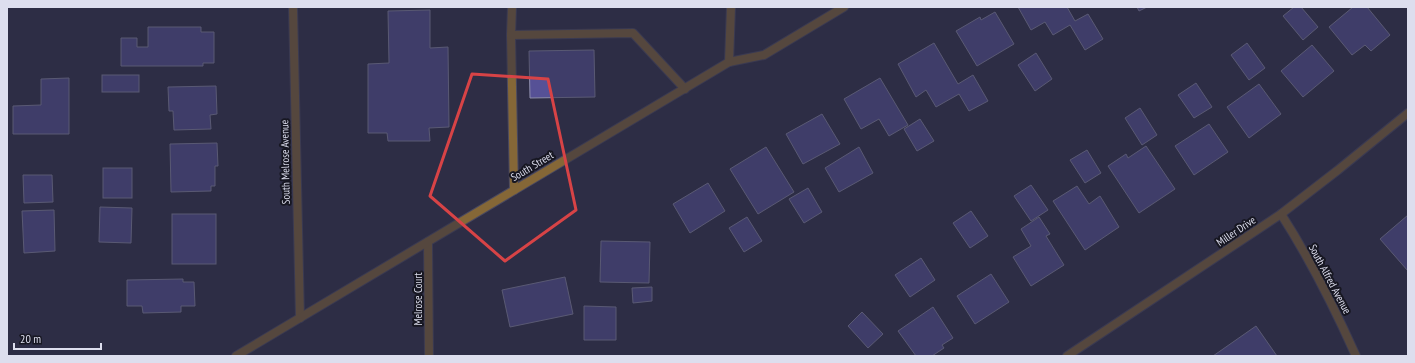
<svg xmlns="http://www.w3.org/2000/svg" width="1415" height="363" viewBox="0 0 1415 363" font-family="'PT Sans Narrow',sans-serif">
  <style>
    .building { fill: #565196; stroke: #8e8eab }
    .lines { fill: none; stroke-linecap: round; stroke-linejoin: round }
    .lane-casing { stroke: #4a4960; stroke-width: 10 }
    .street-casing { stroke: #4a4960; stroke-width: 10 }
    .lane { stroke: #856737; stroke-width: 8 }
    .street { stroke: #856737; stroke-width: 8 }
    .marked { fill: none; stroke: #d74346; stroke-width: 3; stroke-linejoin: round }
    .labels { text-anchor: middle; stroke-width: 4; stroke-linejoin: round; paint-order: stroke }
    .street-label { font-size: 11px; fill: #dddeee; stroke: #171722 }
  </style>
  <rect width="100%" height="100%" fill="#2e2d45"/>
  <g class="building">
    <path d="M1018 7H1067L1075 21 1088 14 1103 39 1085 50 1070 25 1053 35 1045 22 1031 30Z"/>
    <path d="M1137 7H1147L1139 11Z"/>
    <path d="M1294 7H1301L1318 27 1303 40 1283 16Z"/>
    <path d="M1353 7H1367L1390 35 1371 51 1365 45 1352 55 1329 27Z"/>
    <path d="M430 10V48L448 47 449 127 429 128 430 141H388L387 133H368V64L389 63 388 11Z"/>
    <path d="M995 12 1014 44 977 66 956 31 980 17 981 20Z"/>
    <path d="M148 27H201V32H214V63H203V66H121V38H137V47H148Z"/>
    <path d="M934 43 958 84 973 75 988 101 969 111 959 94 936 107 926 90 916 97 898 64Z"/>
    <path d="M1247 43 1265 68 1249 80 1231 55Z"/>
    <path d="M1312 45 1334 71 1303 97 1281 71Z"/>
    <path d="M594 50 595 97 530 98 529 51Z"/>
    <path d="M1036 53 1052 79 1035 91 1018 65Z"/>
    <rect x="102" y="75" width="37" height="17"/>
    <path d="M69 78V134H13V106L41 105V79Z"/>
    <path d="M880 78 908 125 889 136 879 119 861 129 844 99Z"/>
    <path d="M1196 83 1212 107 1194 118 1178 95Z"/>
    <path d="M1259 84 1281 114 1249 138 1227 107Z"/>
    <path d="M216 86 217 114 210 115 211 129 174 130 173 111H169L168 87Z"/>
    <path d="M1140 108 1157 135 1142 145 1125 118Z"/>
    <path d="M822 114 840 144 803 164 786 134Z"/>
    <path d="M920 119 934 141 917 151 904 129Z"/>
    <path d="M1209 124 1228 152 1194 175 1175 146Z"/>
    <path d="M217 143 218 166H215V186H211V191L171 192 170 144Z"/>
    <path d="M1146 146 1175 189 1139 213 1108 166 1126 154 1128 158Z"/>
    <path d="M766 147 794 192 758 214 730 169Z"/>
    <path d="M859 147 873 173 839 192 825 168Z"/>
    <path d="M1087 150 1101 173 1085 183 1070 160Z"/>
    <rect x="103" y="168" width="29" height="30"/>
    <path d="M23 175H52L53 202 24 203Z"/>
    <path d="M708 183 725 211 690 233 673 204Z"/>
    <path d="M1031 185 1048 210 1031 221 1014 196Z"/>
    <path d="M1077 186 1089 204 1100 196 1119 227 1085 250 1053 201Z"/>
    <path d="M808 188 822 212 804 223 789 199Z"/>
    <path d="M100 207 132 208 131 243 99 242Z"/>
    <path d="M54 210 55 251 24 253 22 211Z"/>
    <path d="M971 211 988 236 970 248 953 223Z"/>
    <rect x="172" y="214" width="44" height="50"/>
    <path d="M1408 215V271L1380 239Z"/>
    <path d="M747 217 762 241 744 252 729 228Z"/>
    <path d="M1039 217 1050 234 1046 236 1064 265 1031 286 1013 257 1031 246 1021 229Z"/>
    <path d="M601 241 650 242 649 283 600 282Z"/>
    <path d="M921 258 935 280 910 297 895 275Z"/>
    <path d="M991 274 1009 302 975 324 957 296Z"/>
    <path d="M565 277 573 314 510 327 502 290Z"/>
    <path d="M183 279V282H194L195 306H181V312L143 313 142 306H127V280Z"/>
    <path d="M652 287V301L633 303 632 288Z"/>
    <path d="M584 306 616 307V340H584Z"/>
    <path d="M933 307 953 338 942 345 944 348 932 356H916L898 331Z"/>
    <path d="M862 312 883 334 868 348 848 326Z"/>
    <path d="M1256 326 1277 356H1213Z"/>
  </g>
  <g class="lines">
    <defs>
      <g id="lane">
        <path d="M512 7 511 35 514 190"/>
        <path d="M511 35 633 33 685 89"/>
      </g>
      <g id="street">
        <path d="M293 7 300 318"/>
        <path d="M729 62 731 7"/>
        <path d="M1281 214C1310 259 1334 307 1356 356"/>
        <path d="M428 242 429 356"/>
        <path d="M236 356 729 62 764 55 844 7"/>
        <path d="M1067 356 1281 214 1338 170 1408 113"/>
      </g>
    </defs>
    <use href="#lane" class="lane-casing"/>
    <use href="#street" class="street-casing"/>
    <use href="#lane" class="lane"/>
    <use href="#street" class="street"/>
  </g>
  <path d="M0 0H1415V363H0ZM472 74 548 79 576 210 505 261 430 196Z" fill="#2e2d45" fill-opacity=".55" fill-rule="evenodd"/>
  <path class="marked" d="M472 74 548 79 576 210 505 261 430 196Z"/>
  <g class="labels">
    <g class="street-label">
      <text transform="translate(285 162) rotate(-91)" y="4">South Melrose Avenue</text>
      <text transform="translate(532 166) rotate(-31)" y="4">South Street</text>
      <text transform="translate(1236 231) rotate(-34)" y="4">Miller Drive</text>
      <text transform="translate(1330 279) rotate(62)" y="4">South Alfred Avenue</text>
      <text transform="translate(418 299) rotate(-90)" y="4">Melrose Court</text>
    </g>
  </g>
  <rect width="1415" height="363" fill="none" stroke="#dddeee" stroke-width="16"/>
  <path d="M14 343v6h87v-6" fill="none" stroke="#dddeee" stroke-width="2"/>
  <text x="20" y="343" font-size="12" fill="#dddeee" stroke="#171722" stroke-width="3" paint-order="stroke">20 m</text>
</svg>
